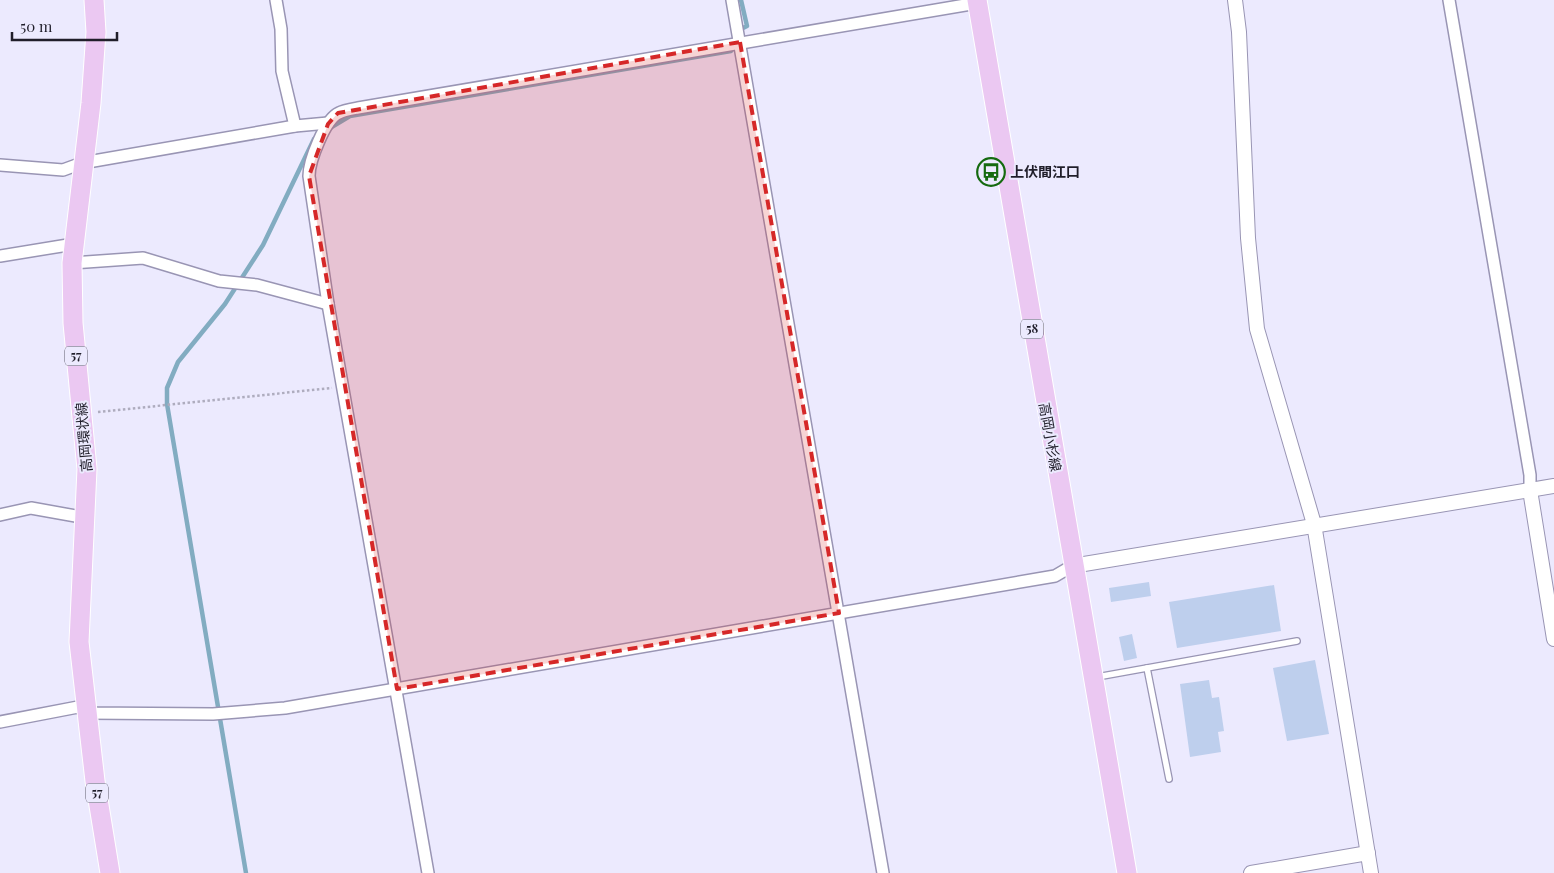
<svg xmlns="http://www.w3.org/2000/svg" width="1554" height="873" viewBox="0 0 1554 873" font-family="'Playfair Display','Noto Sans JP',serif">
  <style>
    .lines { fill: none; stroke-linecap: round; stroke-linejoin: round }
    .stream { stroke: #82acc1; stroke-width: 4.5 }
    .building { fill: #becfed }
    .service-casing { stroke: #9995b4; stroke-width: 8 }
    .minor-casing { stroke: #9995b4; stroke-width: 14 }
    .tertiary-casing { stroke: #9995b4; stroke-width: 16 }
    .primary-casing { stroke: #fff; stroke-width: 21 }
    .path { stroke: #aeacbe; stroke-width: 2.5; stroke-dasharray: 2.5 2.5; stroke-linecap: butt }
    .service { stroke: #fff; stroke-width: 5.5 }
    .minor { stroke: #fff; stroke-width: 11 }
    .tertiary { stroke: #fff; stroke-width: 14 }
    .primary { stroke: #ebc8f2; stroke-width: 19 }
    .marked { fill: #d62828; fill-opacity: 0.2; stroke: #d62828; stroke-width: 4; stroke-dasharray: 10 6; stroke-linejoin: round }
    .labels { text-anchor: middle; stroke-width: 4; stroke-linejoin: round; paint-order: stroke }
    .shield { fill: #eceafe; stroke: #5d5b6a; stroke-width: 1 }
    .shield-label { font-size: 12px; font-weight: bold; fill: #201e2a }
    .poi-label { font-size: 14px; font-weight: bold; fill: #201e2a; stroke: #eceafe; text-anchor: start }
    .street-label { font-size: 14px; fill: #201e2a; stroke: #eceafe }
  </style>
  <rect width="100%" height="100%" fill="#eceafe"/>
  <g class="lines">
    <g class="stream">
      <path d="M739 30 747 26 741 0"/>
      <path d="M330 128 350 116 731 51 733 46"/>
      <path d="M246 873 167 404V388L178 362 225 304 263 245 314 139"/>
    </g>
  </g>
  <g class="building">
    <path d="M1149 582 1151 596 1111 602 1109 588Z"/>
    <path d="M1274 585 1281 631 1177 648 1169 602Z"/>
    <path d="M1132 634 1137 658 1124 661 1119 637Z"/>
    <path d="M1315 660 1329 734 1287 741 1273 668Z"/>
    <path d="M1209 680 1212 698 1219 697 1224 731 1218 732 1221 752 1190 757 1180 684Z"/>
  </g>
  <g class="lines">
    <defs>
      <g id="service">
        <path d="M1147 668 1169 779"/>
        <path d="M1097 677 1297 641"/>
      </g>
      <g id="minor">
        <path d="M276 0 281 29 282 71 295 126"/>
        <path d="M732 0 883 873"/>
        <path d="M1449 0 1530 475V490"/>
        <path d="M0 165 63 170 82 163 295 126 328 123"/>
        <path d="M0 256 74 244"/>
        <path d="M72 263 143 258 219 281 257 285 328 304"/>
        <path d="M0 515 31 508 87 518"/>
        <path d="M0 722 78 707 87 713 213 714 285 708 1055 576 1072 566"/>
        <path d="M428 873 328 304 309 176C309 161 325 119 339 113 344 110 352 109 358 108L977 3"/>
      </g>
      <g id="tertiary">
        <path d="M1235 0 1239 32 1248 238 1257 329 1314 524 1371 873"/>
        <path d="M1530 490 1554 639"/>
        <path d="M1072 566 1554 486"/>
        <path d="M1251 873 1368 853"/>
      </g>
      <g id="primary">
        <path d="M94 0 96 32 91 103 72 263 73 323 87 469 79 642 95 781 110 873"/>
        <path d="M977 0 1127 873"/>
      </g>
    </defs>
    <use href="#service" class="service-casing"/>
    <use href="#minor" class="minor-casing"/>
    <use href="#tertiary" class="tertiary-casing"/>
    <use href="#primary" class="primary-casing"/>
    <path class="path" d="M98 412 332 388"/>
    <use href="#service" class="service"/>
    <use href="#minor" class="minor"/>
    <use href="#tertiary" class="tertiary"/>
    <use href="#primary" class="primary"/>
  </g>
  <path class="marked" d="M740 42 839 613 397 689 309 176 328 124 338 113Z"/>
  <defs>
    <symbol id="bus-ring" viewBox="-11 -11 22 22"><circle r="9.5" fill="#eceafe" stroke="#156a0f" stroke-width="1.5"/><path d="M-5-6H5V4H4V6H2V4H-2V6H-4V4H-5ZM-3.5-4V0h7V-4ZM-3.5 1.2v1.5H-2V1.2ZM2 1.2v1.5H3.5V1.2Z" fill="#156a0f"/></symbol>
  </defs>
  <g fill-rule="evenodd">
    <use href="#bus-ring" x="975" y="156" width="32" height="32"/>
  </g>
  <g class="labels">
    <g class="shield">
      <rect x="1021" y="319.5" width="22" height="19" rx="4"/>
      <rect x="65" y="346.5" width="22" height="19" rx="4"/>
      <rect x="86" y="783.5" width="22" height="19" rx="4"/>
    </g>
    <g class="shield-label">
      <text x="1032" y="333">58</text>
      <text x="76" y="360">57</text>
      <text x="97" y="797">57</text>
    </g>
    <g class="poi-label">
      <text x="1010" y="177">上伏間江口</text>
    </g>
    <g class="street-label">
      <text transform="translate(84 437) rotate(-95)" y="5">高岡環状線</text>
      <text transform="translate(1050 437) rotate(80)" y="5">高岡小杉線</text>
    </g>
  </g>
  <path d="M12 32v8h105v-8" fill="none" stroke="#201e2a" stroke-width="2.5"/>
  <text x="20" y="32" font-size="15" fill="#201e2a" stroke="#eceafe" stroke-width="4" paint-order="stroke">50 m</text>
</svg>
